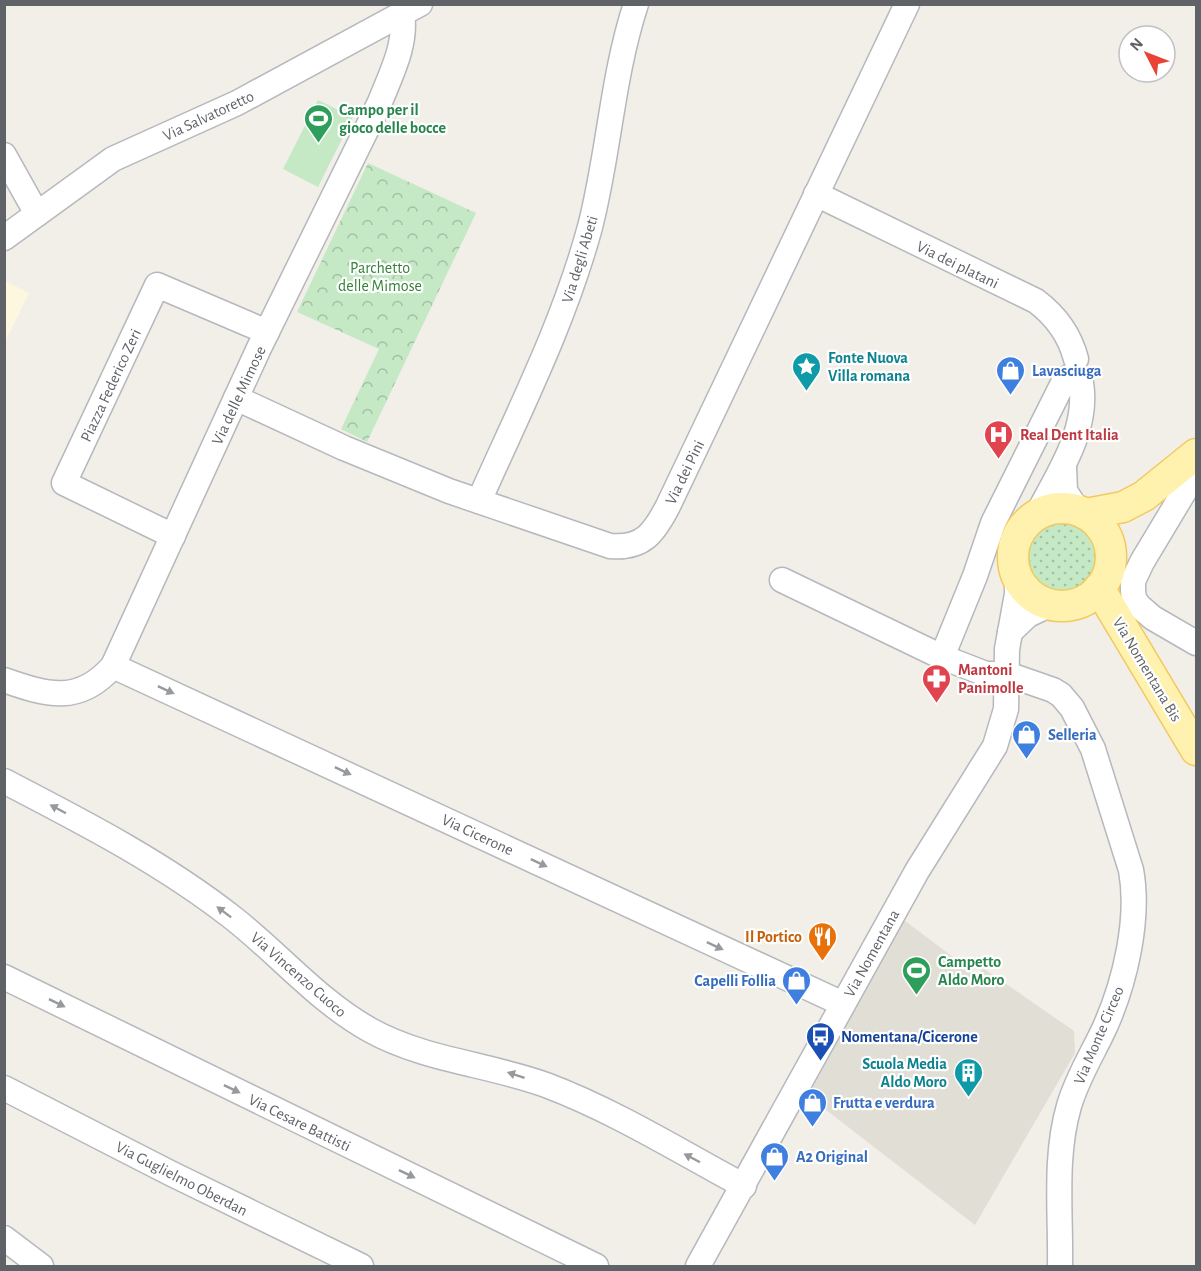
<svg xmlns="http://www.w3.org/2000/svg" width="1201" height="1271" viewBox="0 0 1201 1271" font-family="'Alegreya Sans',sans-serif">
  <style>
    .commercial { fill: #fef7e0 }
    .education { fill: #e1ded6 }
    .grass { fill: url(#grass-dots) }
    .park { fill: url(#park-crowns) }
    .pitch { fill: #c5e8c5 }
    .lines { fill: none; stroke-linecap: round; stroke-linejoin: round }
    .minor-casing { stroke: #b5b8bc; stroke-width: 27 }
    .major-casing { stroke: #f2c960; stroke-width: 33 }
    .minor { stroke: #fff; stroke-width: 24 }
    .major { stroke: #fff2af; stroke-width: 30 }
    .oneway { fill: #979a9d }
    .labels { text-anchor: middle; stroke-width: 4.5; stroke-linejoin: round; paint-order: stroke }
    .leisure-label { font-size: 16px; font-weight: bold; fill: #27864d; stroke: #fff; text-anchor: start }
    .street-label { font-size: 16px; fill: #5f6368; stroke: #fff }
    .park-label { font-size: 16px; fill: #348238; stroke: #fff }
    .culture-label { font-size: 16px; font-weight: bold; fill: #0d838f; stroke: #fff; text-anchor: start }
    .shop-label { font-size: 16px; font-weight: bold; fill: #366cbe; stroke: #fff; text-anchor: start }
    .health-label { font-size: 16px; font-weight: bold; fill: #be3a42; stroke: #fff; text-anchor: start }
    .food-label { font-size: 16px; font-weight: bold; fill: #c56008; stroke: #fff; text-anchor: end }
    .transit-label { font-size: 16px; font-weight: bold; fill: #164399; stroke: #fff; text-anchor: start }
  </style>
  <defs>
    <pattern id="grass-dots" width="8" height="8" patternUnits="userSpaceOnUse" patternTransform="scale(1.5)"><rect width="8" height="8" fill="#c5e8c5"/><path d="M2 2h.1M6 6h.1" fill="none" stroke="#a3c0a4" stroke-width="1.8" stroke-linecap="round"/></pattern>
    <pattern id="park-crowns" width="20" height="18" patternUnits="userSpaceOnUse" patternTransform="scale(1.5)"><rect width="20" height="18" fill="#c5e8c5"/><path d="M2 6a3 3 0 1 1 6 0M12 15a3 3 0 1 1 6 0" fill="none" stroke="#a3c0a4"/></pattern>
  </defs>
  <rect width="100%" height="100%" fill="#f1efe8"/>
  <path class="commercial" d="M5 281 29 293 5 342Z"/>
  <path class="education" d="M904 920 978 976 983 968 1074 1031 1075 1053 975 1225 808 1096Z"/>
  <circle class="grass" cx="1061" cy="557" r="34"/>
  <path class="park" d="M368 163 476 213 367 442 341 429 379 349 297 312Z"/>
  <path class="pitch" d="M318 100 353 117 318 187 283 169Z"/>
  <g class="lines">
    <defs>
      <g id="minor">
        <path d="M4 155 37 214"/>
        <path d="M816 194 1036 301C1056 316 1070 336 1076 359"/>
        <path d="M4 238 113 159 237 103 420 4"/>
        <path d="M236 398 344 448 449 491 610 546C643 549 654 533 668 506L907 4"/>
        <path d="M1193 458V472L1190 482 1142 562 1133 581V590L1134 599 1139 606 1153 618 1196 643"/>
        <path d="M1064 466 1065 491 1078 511"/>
        <path d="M479 501C519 411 564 323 590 227 609 154 612 77 636 4"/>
        <path d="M1037 515C1057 475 1089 431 1081 383"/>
        <path d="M173 536 64 483 157 285 267 332"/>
        <path d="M782 580 942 657 986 674H1007L1053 690 1061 695 1072 708 1093 749 1131 870C1140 919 1125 982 1105 1027 1093 1053 1077 1078 1069 1106 1054 1157 1061 1214 1060 1266"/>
        <path d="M1010 632 1028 615 1049 605"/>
        <path d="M942 657 975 576 993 523 1062 385 1069 377"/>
        <path d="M113 666 843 1004"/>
        <path d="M4 680C47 695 79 705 113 666L259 348 380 102C391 74 407 44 402 14"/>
        <path d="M4 781C83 822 163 863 233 918 279 954 318 1001 370 1030 424 1060 488 1064 546 1085 615 1111 679 1151 744 1186"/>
        <path d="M4 977 596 1266"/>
        <path d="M4 1088 170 1173 361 1266"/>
        <path d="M4 1238 41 1266"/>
        <path d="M698 1266 917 871 995 746 1006 709 1007 649 1017 594V578"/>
      </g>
      <g id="major">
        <circle cx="1062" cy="557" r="49"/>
        <path d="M1086 514 1123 507 1144 496 1196 454"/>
        <path d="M1099 588 1196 750"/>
      </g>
    </defs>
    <use href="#minor" class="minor-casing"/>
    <use href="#major" class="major-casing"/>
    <use href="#minor" class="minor"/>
    <use href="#major" class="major"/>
  </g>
  <defs><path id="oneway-solid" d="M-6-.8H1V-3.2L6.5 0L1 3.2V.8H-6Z" transform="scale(1.5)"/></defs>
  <g class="oneway">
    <use href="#oneway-solid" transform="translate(166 690) rotate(25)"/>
    <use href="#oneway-solid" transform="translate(343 771) rotate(25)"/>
    <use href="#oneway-solid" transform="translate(58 809) rotate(-152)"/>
    <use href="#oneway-solid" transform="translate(539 863) rotate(25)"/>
    <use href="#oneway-solid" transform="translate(224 912) rotate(-143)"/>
    <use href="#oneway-solid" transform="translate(715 946) rotate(25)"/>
    <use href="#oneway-solid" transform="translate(57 1003) rotate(26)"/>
    <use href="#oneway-solid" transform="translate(516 1075) rotate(-162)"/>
    <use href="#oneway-solid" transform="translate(232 1089) rotate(26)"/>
    <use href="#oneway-solid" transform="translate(692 1158) rotate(-152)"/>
    <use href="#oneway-solid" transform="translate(407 1174) rotate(26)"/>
  </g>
  <defs>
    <symbol id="stadium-pin" viewBox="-11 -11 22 30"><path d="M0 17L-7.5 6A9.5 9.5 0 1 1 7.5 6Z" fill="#2e9e5b" stroke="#fff"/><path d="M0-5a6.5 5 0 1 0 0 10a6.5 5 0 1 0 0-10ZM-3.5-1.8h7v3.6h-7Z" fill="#fff"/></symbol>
    <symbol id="sight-pin" viewBox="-11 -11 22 30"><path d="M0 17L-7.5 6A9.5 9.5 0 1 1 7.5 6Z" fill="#0f9aa8" stroke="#fff"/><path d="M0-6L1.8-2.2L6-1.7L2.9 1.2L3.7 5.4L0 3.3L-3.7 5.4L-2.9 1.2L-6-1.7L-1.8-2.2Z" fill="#fff"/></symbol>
    <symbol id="shop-pin" viewBox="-11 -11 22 30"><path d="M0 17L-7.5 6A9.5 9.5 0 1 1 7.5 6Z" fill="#3f7fe0" stroke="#fff"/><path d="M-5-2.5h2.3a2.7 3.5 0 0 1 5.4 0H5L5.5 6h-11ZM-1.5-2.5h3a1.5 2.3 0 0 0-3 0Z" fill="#fff"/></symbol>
    <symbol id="hospital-pin" viewBox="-11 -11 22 30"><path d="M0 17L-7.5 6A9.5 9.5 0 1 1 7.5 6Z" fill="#e0444e" stroke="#fff"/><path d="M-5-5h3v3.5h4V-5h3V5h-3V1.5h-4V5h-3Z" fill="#fff"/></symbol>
    <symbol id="pharmacy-pin" viewBox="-11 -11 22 30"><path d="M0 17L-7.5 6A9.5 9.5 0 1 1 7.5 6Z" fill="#e0444e" stroke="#fff"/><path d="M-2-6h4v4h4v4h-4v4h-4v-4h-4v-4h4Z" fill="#fff"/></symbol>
    <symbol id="restaurant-pin" viewBox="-11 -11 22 30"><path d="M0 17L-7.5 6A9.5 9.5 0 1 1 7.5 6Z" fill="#e8710a" stroke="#fff"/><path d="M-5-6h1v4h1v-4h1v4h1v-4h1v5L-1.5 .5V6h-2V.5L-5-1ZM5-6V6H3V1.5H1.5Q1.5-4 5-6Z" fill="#fff"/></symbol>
    <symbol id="bus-pin" viewBox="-11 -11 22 30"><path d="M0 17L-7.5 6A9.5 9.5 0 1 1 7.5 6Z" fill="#1a4fb4" stroke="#fff"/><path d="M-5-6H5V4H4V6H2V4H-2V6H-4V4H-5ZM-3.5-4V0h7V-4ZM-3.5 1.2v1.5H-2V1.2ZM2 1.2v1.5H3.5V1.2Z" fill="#fff"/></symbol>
    <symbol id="building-pin" viewBox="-11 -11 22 30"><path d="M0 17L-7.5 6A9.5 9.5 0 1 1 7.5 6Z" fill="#0f9aa8" stroke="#fff"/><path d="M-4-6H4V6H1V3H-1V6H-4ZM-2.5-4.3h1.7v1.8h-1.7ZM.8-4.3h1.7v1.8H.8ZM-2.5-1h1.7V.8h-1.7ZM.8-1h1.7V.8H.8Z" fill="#fff"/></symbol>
  </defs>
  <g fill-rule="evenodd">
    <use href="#stadium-pin" x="302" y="102" width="33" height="45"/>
    <use href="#sight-pin" x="790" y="350" width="33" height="45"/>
    <use href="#shop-pin" x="994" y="354" width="33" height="45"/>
    <use href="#hospital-pin" x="982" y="418" width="33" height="45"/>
    <use href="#pharmacy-pin" x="920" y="662" width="33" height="45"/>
    <use href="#shop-pin" x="1010" y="718" width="33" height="45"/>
    <use href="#restaurant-pin" x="806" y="920" width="33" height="45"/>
    <use href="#stadium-pin" x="900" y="954" width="33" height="45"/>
    <use href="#shop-pin" x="780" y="964" width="33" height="45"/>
    <use href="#bus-pin" x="804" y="1020" width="33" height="45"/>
    <use href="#building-pin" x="952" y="1056" width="33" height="45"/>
    <use href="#shop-pin" x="796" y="1086" width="33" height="45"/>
    <use href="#shop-pin" x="758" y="1140" width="33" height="45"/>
  </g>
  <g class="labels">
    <g class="leisure-label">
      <text x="339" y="115">Campo per il<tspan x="339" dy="18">gioco delle bocce</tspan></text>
      <text x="938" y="967">Campetto<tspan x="938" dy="18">Aldo Moro</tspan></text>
    </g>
    <g class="street-label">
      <text transform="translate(208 115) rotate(-25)" y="6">Via Salvatoretto</text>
      <text transform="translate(579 259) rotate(-73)" y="6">Via degli Abeti</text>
      <text transform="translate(958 264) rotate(26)" y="6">Via dei platani</text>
      <text transform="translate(110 385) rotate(-65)" y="6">Piazza Federico Zeri</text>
      <text transform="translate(238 395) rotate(-65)" y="6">Via delle Mimose</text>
      <text transform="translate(684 472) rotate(-64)" y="6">Via dei Pini</text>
      <text transform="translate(1148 669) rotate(59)" y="6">Via Nomentana Bis</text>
      <text transform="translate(478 834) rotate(25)" y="6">Via Cicerone</text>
      <text transform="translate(871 953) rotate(-61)" y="6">Via Nomentana</text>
      <text transform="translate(299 974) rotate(41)" y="6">Via Vincenzo Cuoco</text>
      <text transform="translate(1098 1035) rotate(-67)" y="6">Via Monte Circeo</text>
      <text transform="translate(300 1122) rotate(26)" y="6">Via Cesare Battisti</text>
      <text transform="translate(182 1178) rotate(27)" y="6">Via Guglielmo Oberdan</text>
    </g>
    <g class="park-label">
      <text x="380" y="273">Parchetto<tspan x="380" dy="18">delle Mimose</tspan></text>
    </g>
    <g class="culture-label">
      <text x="828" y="363">Fonte Nuova<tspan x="828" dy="18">Villa romana</tspan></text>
      <text x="947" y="1069" text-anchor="end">Scuola Media<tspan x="947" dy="18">Aldo Moro</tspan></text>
    </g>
    <g class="shop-label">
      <text x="1032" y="376">Lavasciuga</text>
      <text x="1048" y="740">Selleria</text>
      <text x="776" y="986" text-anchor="end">Capelli Follia</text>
      <text x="833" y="1108">Frutta e verdura</text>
      <text x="796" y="1162">A2 Original</text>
    </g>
    <g class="health-label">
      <text x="1020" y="440">Real Dent Italia</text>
      <text x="958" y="675">Mantoni<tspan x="958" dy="18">Panimolle</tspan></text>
    </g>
    <g class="food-label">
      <text x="802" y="942">Il Portico</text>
    </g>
    <g class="transit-label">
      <text x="841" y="1042">Nomentana/Cicerone</text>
    </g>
  </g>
  <rect width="1201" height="1271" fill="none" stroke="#5f6368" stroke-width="12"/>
  <g transform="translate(1147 54) rotate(312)"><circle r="28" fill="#ffffff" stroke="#bfc1c3" stroke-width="1.5"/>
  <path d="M0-4.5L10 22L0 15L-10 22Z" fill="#ea4335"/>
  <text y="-9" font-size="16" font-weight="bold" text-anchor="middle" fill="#5f6368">N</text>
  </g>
</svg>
